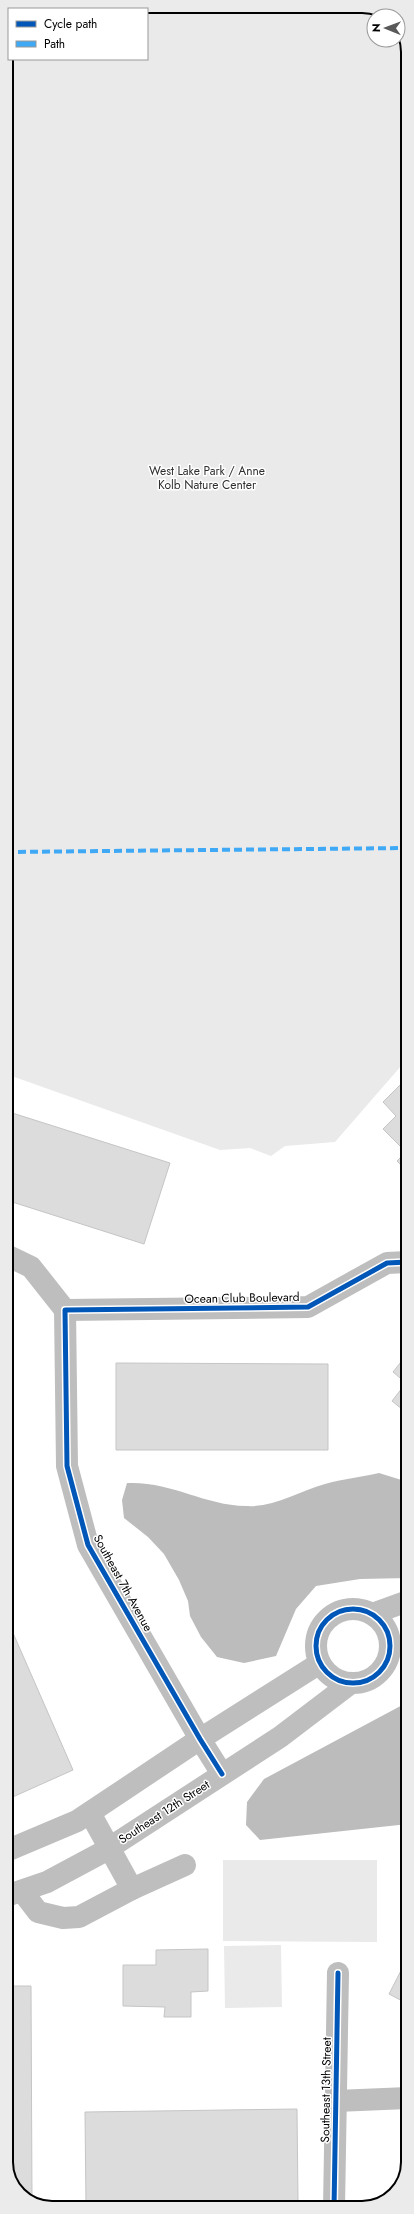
<svg xmlns="http://www.w3.org/2000/svg" width="414" height="2214" viewBox="0 0 414 2214" font-family="Jost,sans-serif">
  <style>
    .green { fill: #eaeaea }
    .water { fill: #bcbcbc }
    .building { fill: #dcdcdc; stroke: #c5c5c5 }
    .lines { fill: none; stroke-linecap: round; stroke-linejoin: round }
    .minor { stroke: #bebebe; stroke-width: 22 }
    .quiet { stroke: #3fa9f5; stroke-width: 4; stroke-dasharray: 8 4; stroke-linecap: butt }
    .cycleway-casing { stroke: #fff; stroke-width: 8 }
    .cycleway { stroke: #0057b8; stroke-width: 5 }
    .labels { text-anchor: middle; stroke-width: 3; stroke-linejoin: round; paint-order: stroke }
    .park-label { font-size: 12px; fill: #2f2f2f; stroke: #fff }
    .street-label { font-size: 12px; fill: #000; stroke: #fff }
    .rim { fill: none; stroke: #000; stroke-width: 2 }
  </style>
  <rect width="100%" height="100%" fill="#fff"/>
  <g class="green">
    <path d="M52 6H368L388 16H374V40H398V26L408 46V1058L335 1142 285 1146 271 1156 250 1148 220 1150 6 1074V52L9 44V59H147V9H45Z"/>
    <path d="M223 1860H377V1942L223 1941Z"/>
    <path d="M281 1945 282 2007 225 2008 224 1946Z"/>
  </g>
  <g class="water">
    <path d="M379 1473 408 1482V1578L360 1579 316 1586 296 1609 276 1656 244 1663 217 1657 201 1637 190 1616 188 1601 179 1580 164 1554 148 1537 124 1518 122 1500 127 1483C171 1481 203 1505 246 1506 273 1508 299 1491 325 1484 342 1479 361 1477 379 1473Z"/>
    <path d="M408 1702V1824L260 1840 246 1825 247 1802 264 1779Z"/>
  </g>
  <g class="building">
    <path d="M408 1077V1172L397 1161 406 1152 383 1129 396 1116 383 1102Z"/>
    <path d="M6 1111 170 1163 144 1244 6 1200Z"/>
    <path d="M408 1353V1414L392 1401 406 1383 393 1372Z"/>
    <path d="M116 1363 328 1364V1450H116Z"/>
    <path d="M6 1617 73 1770 6 1800Z"/>
    <path d="M208 1949V1991L191 1992V2017H164L165 2007 123 2006V1965H156V1950Z"/>
    <path d="M408 1957V2004L389 1994Z"/>
    <path d="M6 1986H31L32 2199 20 2195 6 2168Z"/>
    <path d="M297 2109 298 2202 86 2205 85 2112Z"/>
  </g>
  <g class="lines">
    <g class="minor">
      <path d="M6 1255 31 1267 65 1310"/>
      <path d="M65 1310 67 1466 88 1545 200 1739 222 1774"/>
      <path d="M65 1310 308 1307 387 1263 408 1262"/>
      <circle cx="353" cy="1646" r="37"/>
      <path d="M372 1614 408 1601"/>
      <path d="M90 1813 132 1889"/>
      <path d="M6 1851 77 1821 200 1739 320 1663"/>
      <path d="M22 1891 38 1912 63 1918 79 1917 132 1889 185 1865"/>
      <path d="M6 1896 47 1882 103 1852 280 1737 351 1683"/>
      <path d="M336 2101 408 2098"/>
      <path d="M334 2208 338 1973"/>
    </g>
    <path class="quiet" d="M6 852 408 848"/>
    <defs>
      <g id="cycleway">
        <circle cx="353" cy="1646" r="37"/>
        <path d="M222 1774 200 1739 88 1545 67 1466 65 1310 308 1307 387 1263 408 1262"/>
        <path d="M334 2208 338 1973"/>
      </g>
    </defs>
    <use href="#cycleway" class="cycleway-casing"/>
    <use href="#cycleway" class="cycleway"/>
  </g>
  <g class="labels">
    <g class="park-label">
      <text x="207" y="475">West Lake Park / Anne<tspan x="207" dy="14">Kolb Nature Center</tspan></text>
    </g>
    <g class="street-label">
      <text transform="translate(242 1298) rotate(-1)" y="4">Ocean Club Boulevard</text>
      <text transform="translate(123 1583) rotate(61)" y="4">Southeast 7th Avenue</text>
      <text transform="translate(164 1812) rotate(-33)" y="4">Southeast 12th Street</text>
      <text transform="translate(326 2090) rotate(-89)" y="4">Southeast 13th Street</text>
    </g>
  </g>
  <path d="M0 0H414V2214H0ZM52 13H362A39 39 0 0 1 401 52V2162A39 39 0 0 1 362 2201H52A39 39 0 0 1 13 2162V52A39 39 0 0 1 52 13Z" fill="#ebebeb" fill-rule="evenodd"/>
  <path class="rim" d="M52 13H362A39 39 0 0 1 401 52V2162A39 39 0 0 1 362 2201H52A39 39 0 0 1 13 2162V52A39 39 0 0 1 52 13Z"/>
  <rect x="8" y="8" width="140" height="52" fill="#ffffff" stroke="#999999"/>
  <rect x="16" y="21" width="20" height="6" fill="#0057b8" stroke="#999999"/>
  <text x="44" y="28" font-size="12" fill="#000000">Cycle path</text>
  <rect x="16" y="41" width="20" height="6" fill="#3fa9f5" stroke="#999999"/>
  <text x="44" y="48" font-size="12" fill="#000000">Path</text>
  <g transform="translate(386 28) rotate(271)"><circle r="19" fill="#ffffff" stroke="#999999"/>
  <path d="M0-3L7 15L0 10L-7 15Z" fill="#595959"/>
  <text y="-6" font-size="11" font-weight="bold" text-anchor="middle" fill="#000000">N</text>
  </g>
</svg>
